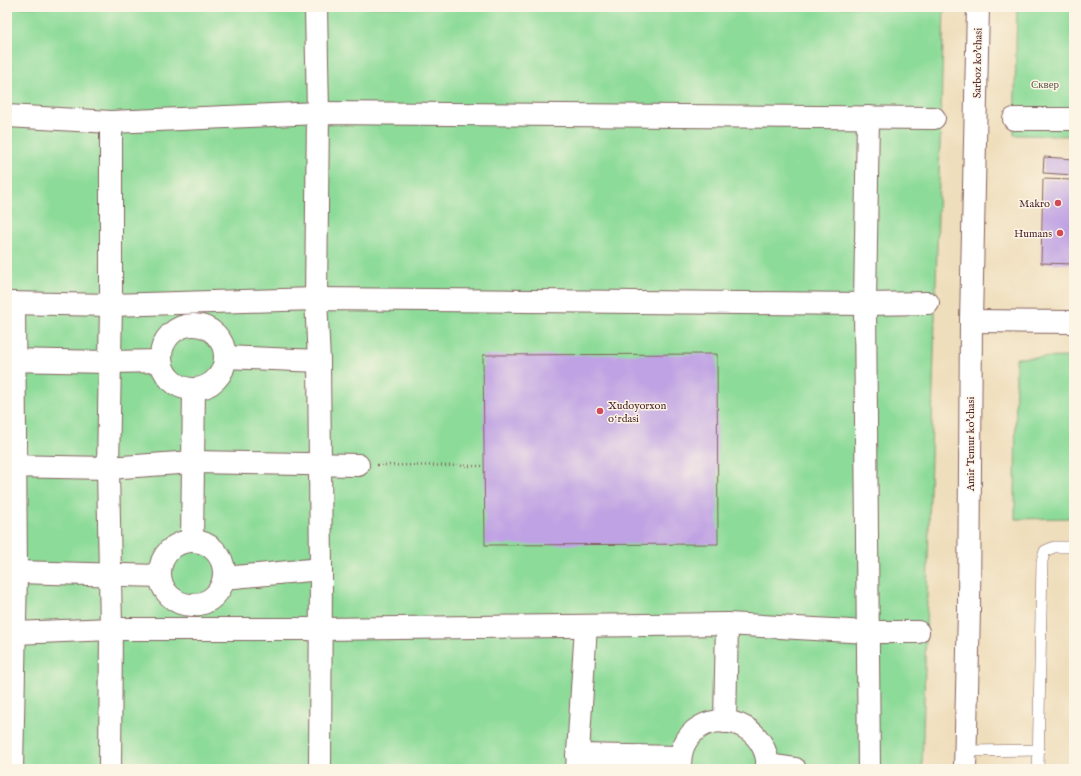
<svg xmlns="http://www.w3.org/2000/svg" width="1081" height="776" viewBox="0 0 1081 776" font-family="'IM FELL English',serif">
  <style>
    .green { fill: #8ddb99; stroke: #6c7d62 }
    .building { fill: #bfa2e3 }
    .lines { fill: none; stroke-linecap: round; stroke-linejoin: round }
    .lane-casing { stroke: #84625e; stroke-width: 12 }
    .street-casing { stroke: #84625e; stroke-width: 24 }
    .secondary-casing { stroke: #84625e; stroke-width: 24 }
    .path { stroke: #84625e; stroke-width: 2.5; stroke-dasharray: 1 3; stroke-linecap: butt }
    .lane { stroke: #fff; stroke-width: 11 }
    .street { stroke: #fff; stroke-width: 22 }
    .secondary { stroke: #fff; stroke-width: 22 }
    .poi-dot { fill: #d1495b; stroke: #fcf5e5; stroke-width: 1.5 }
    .labels { text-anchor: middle; stroke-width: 3; stroke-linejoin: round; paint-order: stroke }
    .street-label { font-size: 11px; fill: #4a1f2b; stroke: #fcf5e5 }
    .park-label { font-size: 11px; fill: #5e574c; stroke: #fcf5e5 }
    .poi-label { font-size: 11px; fill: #4a1f2b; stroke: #fcf5e5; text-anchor: end }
  </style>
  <rect width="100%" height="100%" fill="#fcf5e5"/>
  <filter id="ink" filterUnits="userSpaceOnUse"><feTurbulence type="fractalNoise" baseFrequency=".025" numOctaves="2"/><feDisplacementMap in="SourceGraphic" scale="8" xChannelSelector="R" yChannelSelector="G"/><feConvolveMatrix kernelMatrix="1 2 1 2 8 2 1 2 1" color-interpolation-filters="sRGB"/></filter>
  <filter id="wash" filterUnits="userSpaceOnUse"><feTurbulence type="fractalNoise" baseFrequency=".012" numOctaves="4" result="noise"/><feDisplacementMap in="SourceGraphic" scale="16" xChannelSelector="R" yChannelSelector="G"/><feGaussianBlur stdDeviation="0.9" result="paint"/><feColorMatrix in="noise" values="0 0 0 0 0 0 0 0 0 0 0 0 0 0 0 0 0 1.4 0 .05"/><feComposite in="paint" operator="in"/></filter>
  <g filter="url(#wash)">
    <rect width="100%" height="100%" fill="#efdebc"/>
    <g class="green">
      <path d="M7 7H944L922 769H7Z"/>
      <path d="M1017 7H1074V136L1014 135Z"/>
      <path d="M1074 357V518L1015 519 1016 358Z"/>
    </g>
    <g id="blocks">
      <g class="building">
        <path d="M1044 157 1074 159V175L1043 173Z"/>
        <path d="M1043 179 1074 180V264L1041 263Z"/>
        <path d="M717 354 718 544 485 545 483 355Z"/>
      </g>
    </g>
  </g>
  <g filter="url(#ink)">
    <use href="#blocks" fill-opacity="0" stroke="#84625e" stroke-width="1"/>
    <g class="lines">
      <defs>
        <g id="lane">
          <path d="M965 751 1039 750"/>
          <path d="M1038 769 1042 561 1045 551 1054 547H1074"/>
        </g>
        <g id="street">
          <path d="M316 7 318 113 316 299 319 361 321 569 320 769"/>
          <path d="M7 116 111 122 318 113 934 118"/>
          <path d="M868 117 865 304 869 769"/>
          <path d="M1014 119H1074"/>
          <path d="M7 303 111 305 316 299 865 304 928 303"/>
          <circle cx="193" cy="357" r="32"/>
          <path d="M225 357 319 361"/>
          <path d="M7 360 109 362 161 361"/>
          <path d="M7 466 108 468 193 462 358 465"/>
          <circle cx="192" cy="573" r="32"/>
          <path d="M192 541 194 389"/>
          <path d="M7 569 16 572 160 576"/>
          <path d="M224 578 321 569"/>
          <path d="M7 632 15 633 111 629H321L727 624 868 632H918"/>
          <path d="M725 722 727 624"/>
          <path d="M577 755 680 757"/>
          <path d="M767 765 795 769"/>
          <path d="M12 769 16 572 14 303"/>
          <path d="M110 769 111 629 108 468 111 305V122"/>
          <path d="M577 769 586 626"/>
          <path d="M680 769C680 760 680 753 684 745 699 712 746 715 762 745 766 752 768 761 767 769"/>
        </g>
        <g id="secondary">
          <path d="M971 321 1074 322"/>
          <path d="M965 769 969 611 971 321 978 7"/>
        </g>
      </defs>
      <use href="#lane" class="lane-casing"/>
      <use href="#street" class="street-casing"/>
      <use href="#secondary" class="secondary-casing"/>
      <path class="path" d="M377 465 483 466"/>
      <use href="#lane" class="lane"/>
      <use href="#street" class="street"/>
      <use href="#secondary" class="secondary"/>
    </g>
  </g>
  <g class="poi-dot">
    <circle cx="1058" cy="203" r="4"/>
    <circle cx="1060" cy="233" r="4"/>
    <circle cx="600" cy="411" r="4"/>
  </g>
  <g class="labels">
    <g class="street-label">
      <text transform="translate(977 63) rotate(-89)" y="4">Sarboz ko'chasi</text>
      <text transform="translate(970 444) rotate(-90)" y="4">Amir Temur ko'chasi</text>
    </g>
    <g class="park-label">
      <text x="1045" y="88">Сквер</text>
    </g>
    <g class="poi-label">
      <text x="1050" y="207">Makro</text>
      <text x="1052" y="237">Humans</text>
      <text x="608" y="409" text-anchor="start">Xudoyorxon<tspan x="608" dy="13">oʻrdasi</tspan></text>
    </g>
  </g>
  <rect width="1081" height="776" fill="none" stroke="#fcf5e5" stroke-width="24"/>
</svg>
